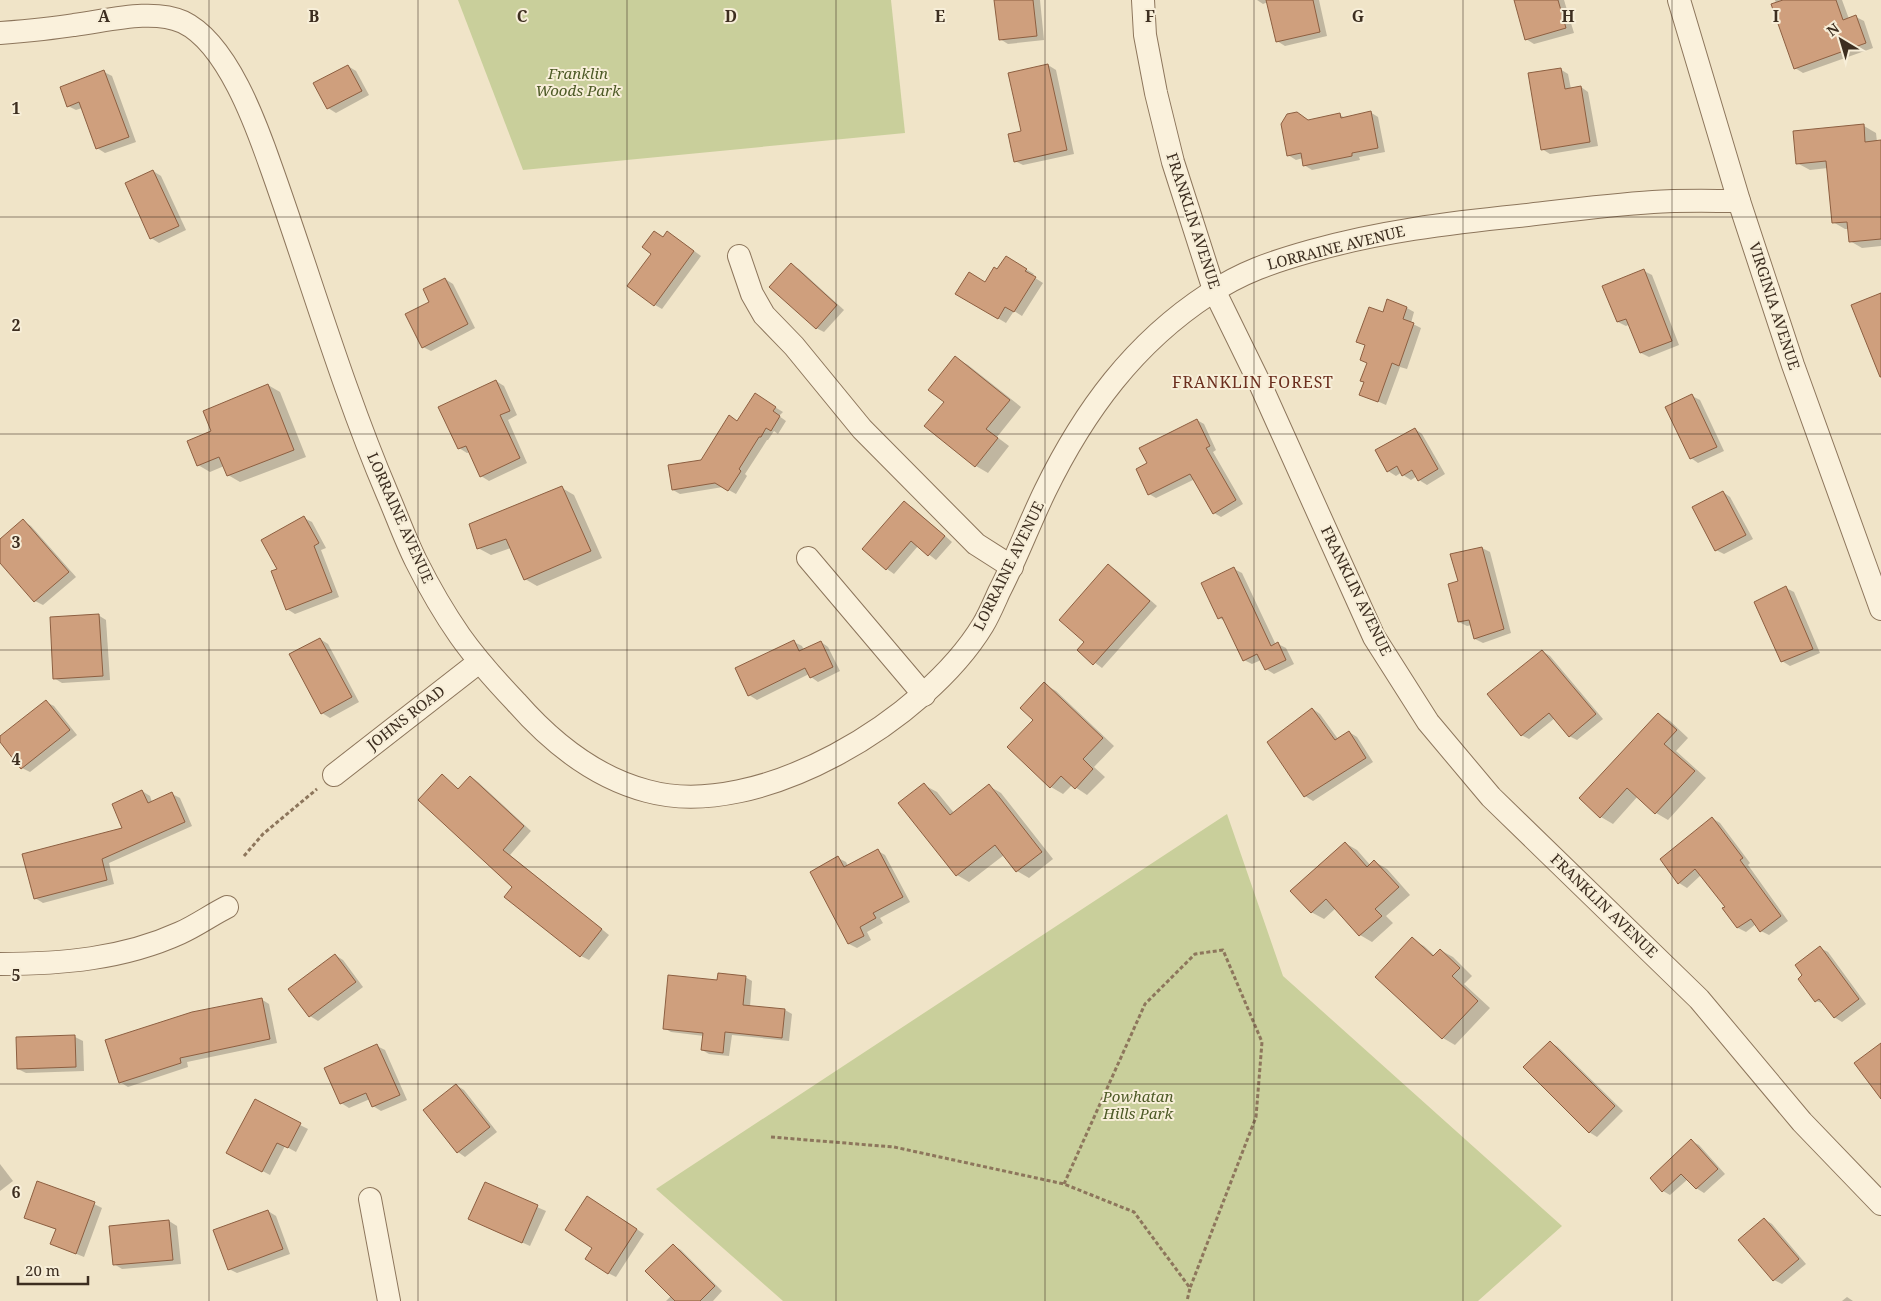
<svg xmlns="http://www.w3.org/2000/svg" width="1881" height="1301" viewBox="0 0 1881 1301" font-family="'Noto Serif',serif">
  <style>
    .green { fill: #c9cf9b }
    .shadow { fill: #0003 }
    .building { fill: #cf9f7d; stroke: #8d5f41 }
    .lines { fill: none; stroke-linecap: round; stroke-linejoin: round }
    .minor-casing { stroke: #8d765c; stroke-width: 24 }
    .path { stroke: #8d765c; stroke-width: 3; stroke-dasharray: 4 2.5; stroke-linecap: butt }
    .minor { stroke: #faf1dc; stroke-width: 22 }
    .grid { fill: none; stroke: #3d2e20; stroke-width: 1; stroke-opacity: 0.55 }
    .labels { text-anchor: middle; stroke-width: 4; stroke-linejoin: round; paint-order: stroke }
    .park-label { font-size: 15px; font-style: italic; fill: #4d5a26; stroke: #f7eed8 }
    .street-label { font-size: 15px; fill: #3d2e20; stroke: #f7eed8 }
    .neighbourhood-label { font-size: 16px; letter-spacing: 1px; fill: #6b2e1e; stroke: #f7eed8 }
    .grid-label { font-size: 16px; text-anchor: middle; font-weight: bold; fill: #3d2e20; stroke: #f7eed8; stroke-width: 4; stroke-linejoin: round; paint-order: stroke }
  </style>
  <rect width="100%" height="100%" fill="#f0e4c8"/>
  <g class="green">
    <path d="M458 0H891L905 133 523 170Z"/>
    <path d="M1227 814 1283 976 1562 1226 1478 1301H783L656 1189Z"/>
  </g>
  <g class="shadow">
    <path d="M995 0H1040L1044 40 1008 44 1000 39Z"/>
    <path d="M1257 0H1319L1327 36 1285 46 1277 41 1268 2 1263 4Z"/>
    <path d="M1515 0H1564L1574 33 1534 44 1526 39Z"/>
    <path d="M1775 0H1842L1849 19 1856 17 1864 21 1873 48 1803 73 1795 68Z"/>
    <path d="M1048 65 1056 70 1074 154 1023 165 1015 161 1022 132Z"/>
    <path d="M348 66 356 71 369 95 336 113 328 108Z"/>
    <path d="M1560 69 1568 74 1571 89 1581 87 1588 92 1598 146 1550 154 1542 149Z"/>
    <path d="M104 72 112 76 136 142 105 153 97 148 82 108 76 110 68 106Z"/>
    <path d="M1370 112 1378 117 1385 152 1359 157 1360 160 1312 170 1304 165 1303 158 1296 160 1288 155 1309 121 1340 115 1345 118Z"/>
    <path d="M1864 126 1876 133 1877 142 1881 141V246L1862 248 1850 241 1849 229H1845L1833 222 1828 168 1810 170 1797 163Z"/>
    <path d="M153 171 161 176 186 230 159 243 151 238Z"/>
    <path d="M675 237 701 256 662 309 655 305 664 238Z"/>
    <path d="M1006 257 1034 274 1032 276 1043 283 1022 316 1014 311 1006 323 957 294 985 283 998 271Z"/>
    <path d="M791 265 799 269 844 310 824 332 816 328Z"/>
    <path d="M1644 271 1652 275 1679 345 1649 357 1641 353 1630 324 1626 326 1618 322Z"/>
    <path d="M445 279 453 284 475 328 431 351 423 347 431 302Z"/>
    <path d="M1407 308 1414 312 1411 323 1421 328 1407 369 1400 367 1386 405 1361 394 1365 383 1361 381 1368 363 1366 346 1358 341Z"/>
    <path d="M956 358 968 365 1021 407 997 437 1009 446 988 473 976 466 946 402Z"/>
    <path d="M496 381 504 386 517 415 508 420 527 463 489 481 481 476 470 452 467 453 459 448Z"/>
    <path d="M268 385 280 392 306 457 240 482 228 475 224 466 210 472 198 465 213 432Z"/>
    <path d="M755 395 783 412 779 416 786 421 778 434 774 431 768 440H767L745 474 747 476 736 494 723 487 680 494 673 490 738 422Z"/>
    <path d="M1692 396 1700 400 1724 451 1698 463 1691 458Z"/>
    <path d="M1197 420 1204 424 1216 450 1213 452 1243 504 1221 517 1214 513 1195 479 1156 498 1149 494V464Z"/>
    <path d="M1415 429 1422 434 1445 474 1427 485 1419 480 1417 476 1411 480 1403 475 1402 472 1396 476 1388 471Z"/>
    <path d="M562 488 574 495 602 558 537 586 525 579 511 548 491 555 478 548Z"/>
    <path d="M1723 492 1730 497 1753 539 1724 554 1716 550Z"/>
    <path d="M904 503 912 507 952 542 936 560 918 546 894 574 887 569Z"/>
    <path d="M304 518 312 522 326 548 321 550 339 597 295 614 287 609 279 570Z"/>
    <path d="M23 521 31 526 76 577 43 605 35 601 0 561V541Z"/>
    <path d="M1482 548 1490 552 1511 633 1483 643 1475 639 1472 625 1467 626 1459 622 1460 582Z"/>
    <path d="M1109 566 1116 570 1157 606 1102 668 1078 650 1086 642Z"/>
    <path d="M1234 569 1242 573 1276 645 1278 644 1286 648 1294 664 1274 674 1266 669 1261 660 1252 664 1244 660 1225 621 1219 618Z"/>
    <path d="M1786 588 1794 592 1820 653 1790 666 1782 661Z"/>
    <path d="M98 615 106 620 110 680 62 683 54 678Z"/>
    <path d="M320 639 328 644 359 702 330 718 322 713Z"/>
    <path d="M794 642 802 646 804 650 821 642 828 647 840 671 818 682 811 677 809 674 757 700 749 695Z"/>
    <path d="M1542 651 1550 656 1603 719 1577 740 1569 736 1555 718 1529 739 1521 735Z"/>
    <path d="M1044 684 1056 691 1114 746 1094 767 1105 777 1087 795 1072 785 1063 794 1051 787 1035 720Z"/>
    <path d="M46 702 54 706 77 735 30 772 22 768 0 738Z"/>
    <path d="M1313 709 1320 714 1338 739 1349 732 1357 737 1373 762 1313 801 1305 796 1268 742Z"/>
    <path d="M1658 714 1670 721 1688 738 1676 751 1706 778 1668 820 1656 813 1638 796 1613 824 1601 817 1581 798Z"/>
    <path d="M443 776 459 789 471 777 478 782 531 831 510 855 609 935 589 960 581 956Z"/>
    <path d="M924 785 937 792 954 813 989 786 1001 793 1053 859 1029 878 1017 871 1004 855 969 882 957 875Z"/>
    <path d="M142 791 150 796 152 802 172 794 180 798 192 826 109 863 114 884 43 903 35 898 124 829Z"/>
    <path d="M1712 818 1720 823 1750 863 1748 865 1788 921 1769 935 1761 931 1756 924 1746 932 1738 928 1724 909 1726 907 1701 875 1687 888 1679 883 1662 859Z"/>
    <path d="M1345 843 1357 850 1371 866 1375 862 1387 869 1410 895 1386 916 1393 923 1372 942 1360 935 1336 908 1324 919 1311 912Z"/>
    <path d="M878 851 885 855 910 902 880 918 883 923 867 932 871 940 857 948 849 944 838 858 846 862 848 866Z"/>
    <path d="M1412 939 1424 946 1435 956 1440 950 1453 957 1472 976 1464 984 1490 1008 1455 1045 1443 1038 1377 977Z"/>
    <path d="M1820 948 1828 952 1866 1004 1842 1022 1834 1017 1825 1004 1816 1001 1804 975Z"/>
    <path d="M335 955 343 960 363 987 318 1021 310 1016 290 989Z"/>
    <path d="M745 977 752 981 750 1007 785 1010 792 1014 789 1041 732 1035 729 1056 709 1054 702 1050 704 1036 671 1032 664 1028 718 981Z"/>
    <path d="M261 999 269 1004 277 1043 187 1062 188 1067 128 1087 120 1082Z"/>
    <path d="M75 1037 83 1041 84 1071 26 1073 18 1069Z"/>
    <path d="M1550 1042 1558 1047 1623 1111 1597 1137 1589 1132Z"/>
    <path d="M377 1046 385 1050 407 1100 381 1111 373 1106 370 1099 349 1108 341 1103Z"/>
    <path d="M456 1085 464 1090 497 1132 465 1157 458 1152Z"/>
    <path d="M300 1125 308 1129 296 1152 285 1146 270 1175 236 1157Z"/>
    <path d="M1691 1141 1699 1145 1725 1174 1704 1193 1696 1188 1688 1179 1670 1195 1663 1191Z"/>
    <path d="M0 1164 13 1181 0 1191Z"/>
    <path d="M485 1184 546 1211 530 1246 470 1219Z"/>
    <path d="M596 1202 644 1234 616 1277 608 1273 594 1248Z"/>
    <path d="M94 1204 102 1208 84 1257 52 1244 57 1230 25 1217Z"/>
    <path d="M268 1211 276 1216 290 1254 237 1273 229 1269Z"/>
    <path d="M1764 1219 1772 1224 1806 1264 1782 1284 1774 1280Z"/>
    <path d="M169 1221 177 1226 181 1264 122 1269 114 1264 111 1227Z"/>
    <path d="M673 1245 681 1250 722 1291 713 1301H666L671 1296Z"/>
    <path d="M1847 1297 1853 1301H1842Z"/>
  </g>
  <g class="building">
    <path d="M994 0H1033L1037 36 999 40Z"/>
    <path d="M1266 0H1313L1320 32 1276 42Z"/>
    <path d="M1514 0H1558L1566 28 1525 40Z"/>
    <path d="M1783 0H1836L1843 20 1856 15 1866 43 1794 69 1771 4Z"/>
    <path d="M1048 64 1067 150 1014 162 1008 134 1021 131 1008 73Z"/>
    <path d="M348 65 362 91 327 109 313 83Z"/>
    <path d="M1561 68 1565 89 1581 86 1590 142 1541 150 1528 73Z"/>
    <path d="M104 70 129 137 96 149 79 102 67 107 60 87Z"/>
    <path d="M1371 111 1378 148 1352 153V156L1303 166 1301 153 1287 156 1281 124 1287 114 1297 112 1308 120 1340 113 1341 118Z"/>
    <path d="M1864 124 1865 142 1881 140V239L1849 242 1847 222 1832 223 1826 161 1796 164 1793 131Z"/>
    <path d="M153 170 179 226 150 239 125 183Z"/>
    <path d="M654 231 663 237 667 231 694 251 654 306 627 286 651 254 642 247Z"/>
    <path d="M1006 256 1027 269 1025 271 1036 277 1014 312 1005 307 998 319 955 294 969 272 985 282 994 267 997 269Z"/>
    <path d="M791 263 837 305 816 329 769 287Z"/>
    <path d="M1644 269 1672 341 1640 353 1626 319 1617 322 1602 286Z"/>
    <path d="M445 278 468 324 422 348 405 314 429 302 423 289Z"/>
    <path d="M1881 293V377H1880L1851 305Z"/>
    <path d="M1387 299 1407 307 1403 319 1414 323 1399 366 1392 363 1378 402 1359 395 1364 382 1360 381 1367 363 1360 360 1365 345 1356 342 1369 307 1383 312Z"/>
    <path d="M955 356 1010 400 986 429 998 438 975 467 924 426 944 402 928 390Z"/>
    <path d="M496 380 510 411 500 415 520 458 480 477 466 446 458 449 438 407Z"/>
    <path d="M268 384 294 450 227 476 219 457 197 466 187 441 211 431 203 411Z"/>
    <path d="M755 393 776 407 773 411 780 416 771 431 766 428 761 437H759L739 469 741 471 728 491 715 483 672 490 668 465 701 460 729 415 737 421Z"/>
    <path d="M1692 394 1717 447 1690 459 1665 407Z"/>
    <path d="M1197 419 1210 446 1206 448 1236 500 1213 514 1190 474 1148 495 1136 469 1147 463 1139 448Z"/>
    <path d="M1415 428 1438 469 1418 481 1412 470 1402 476 1397 466 1387 472 1375 450Z"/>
    <path d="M562 486 591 551 524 580 506 539 477 549 469 524Z"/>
    <path d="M1723 491 1746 535 1715 551 1692 507Z"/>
    <path d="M904 501 945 536 928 556 911 541 886 570 862 549Z"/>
    <path d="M304 516 319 543 314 546 332 592 286 610 271 571 277 569 261 540Z"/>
    <path d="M23 519 69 572 34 602 0 563V539Z"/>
    <path d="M1482 547 1504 629 1474 639 1469 620 1458 622 1448 584 1458 581 1450 554Z"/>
    <path d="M1108 564 1150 601 1093 665 1077 650 1084 642 1059 620Z"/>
    <path d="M1234 567 1271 646 1278 642 1286 660 1265 670 1257 654 1243 661 1222 617 1218 619 1201 583Z"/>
    <path d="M1786 586 1813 649 1781 662 1754 602Z"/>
    <path d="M99 614 103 676 53 679 50 617Z"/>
    <path d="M320 638 352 697 321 714 289 654Z"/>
    <path d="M794 640 799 651 821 641 833 667 810 678 805 668 748 696 735 668Z"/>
    <path d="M1542 650 1596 714 1569 737 1549 713 1521 736 1487 694Z"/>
    <path d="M1044 682 1103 738 1083 759 1093 769 1075 789 1061 776 1050 788 1007 747 1033 720 1020 708Z"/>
    <path d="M46 700 70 730 21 769 0 742V736Z"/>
    <path d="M1312 708 1335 740 1349 731 1366 758 1304 797 1267 742Z"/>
    <path d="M1658 713 1677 730 1664 744 1695 771 1655 814 1627 788 1600 818 1579 798Z"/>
    <path d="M442 774 458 789 470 776 524 826 503 850 602 929 580 957 504 897 512 887 418 800Z"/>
    <path d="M924 783 950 815 989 784 1042 852 1016 872 995 845 956 876 898 803Z"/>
    <path d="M142 790 148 803 172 792 185 822 102 859 107 880 34 899 22 854 122 828 112 804Z"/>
    <path d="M1712 817 1743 858 1740 860 1781 916 1760 932 1751 919 1737 928 1722 908 1725 907 1695 869 1678 884 1660 859Z"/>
    <path d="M1345 842 1367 867 1374 860 1399 887 1375 909 1382 916 1359 936 1326 899 1311 913 1290 891Z"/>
    <path d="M878 849 903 897 873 913 876 918 860 927 864 936 848 944 810 872 838 856 844 867Z"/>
    <path d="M1412 937 1433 956 1440 949 1460 968 1452 976 1478 1001 1442 1039 1375 977Z"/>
    <path d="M1820 946 1859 999 1834 1018 1819 999 1815 1002 1798 979 1802 975 1795 965Z"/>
    <path d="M335 954 356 982 309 1017 288 989Z"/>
    <path d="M718 973 746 976 743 1005 785 1009 782 1038 725 1032 723 1053 701 1050 703 1033 663 1029 668 975 717 980Z"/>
    <path d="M262 998 270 1039 180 1058 181 1063 119 1083 105 1040 192 1012Z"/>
    <path d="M75 1035 76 1067 17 1069 16 1037Z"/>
    <path d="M1550 1041 1615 1106 1589 1133 1523 1067Z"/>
    <path d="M1881 1043V1099L1854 1063Z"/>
    <path d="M377 1044 400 1095 372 1107 366 1093 340 1104 324 1068Z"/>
    <path d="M456 1084 490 1127 457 1153 423 1110Z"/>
    <path d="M255 1099 301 1123 288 1148 277 1143 262 1172 226 1153Z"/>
    <path d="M1691 1139 1718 1169 1696 1189 1681 1174 1662 1192 1650 1178Z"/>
    <path d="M37 1181 95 1202 76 1254 50 1244 56 1229 24 1218Z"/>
    <path d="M485 1182 538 1205 522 1243 468 1219Z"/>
    <path d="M587 1196 637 1229 608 1274 585 1259 592 1248 565 1230Z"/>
    <path d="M268 1210 283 1249 228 1270 213 1230Z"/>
    <path d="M1764 1218 1799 1259 1773 1281 1738 1240Z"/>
    <path d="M169 1220 173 1260 113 1265 109 1226Z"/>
    <path d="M673 1244 715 1286 700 1301H675L645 1271Z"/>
  </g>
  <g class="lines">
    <defs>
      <g id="minor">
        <path d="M1143 0 1145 35 1156 93 1173 162 1214 290 1261 386 1374 637 1428 722 1491 797 1699 999 1802 1122 1881 1204"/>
        <path d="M1679 0 1739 201 1793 365 1881 609"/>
        <path d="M0 33C25 31 49 29 74 25 107 21 152 8 183 22 227 43 256 124 271 167 310 276 342 387 387 493 397 516 405 539 416 561 429 587 444 613 460 636 477 660 496 681 516 702 551 742 594 777 647 791 759 822 926 719 983 625 989 615 994 603 999 592 1016 559 1029 524 1045 491 1084 411 1134 343 1209 294 1242 272 1272 262 1311 251 1378 232 1448 223 1518 216 1562 211 1608 205 1653 202 1681 200 1711 201 1739 201"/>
        <path d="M739 256 752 294 764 315 794 346 862 429 976 544 1012 567"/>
        <path d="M808 558 924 695"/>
        <path d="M334 775 479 662"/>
        <path d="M0 964C61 964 123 959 180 933 196 926 211 915 227 907"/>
        <path d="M370 1199 389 1301"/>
      </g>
    </defs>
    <use href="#minor" class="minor-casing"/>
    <g class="path">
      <path d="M244 856 263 834 317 789"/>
      <path d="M771 1137 894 1147 1064 1184 1134 1212 1190 1288 1187 1301"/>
      <path d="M1064 1184 1145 1004 1195 954 1223 950 1262 1042 1256 1117 1190 1288"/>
    </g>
    <use href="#minor" class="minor"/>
  </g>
  <path class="grid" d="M209 0V1301M418 0V1301M627 0V1301M836 0V1301M1045 0V1301M1254 0V1301M1463 0V1301M1672 0V1301M0 217H1881M0 434H1881M0 650H1881M0 867H1881M0 1084H1881"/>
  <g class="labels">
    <g class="park-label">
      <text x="578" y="79">Franklin<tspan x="578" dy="17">Woods Park</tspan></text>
      <text x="1138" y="1102">Powhatan<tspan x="1138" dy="17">Hills Park</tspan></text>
    </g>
    <g class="street-label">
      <text transform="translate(1193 221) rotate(72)" y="5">FRANKLIN AVENUE</text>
      <text transform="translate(1336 248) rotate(-14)" y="5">LORRAINE AVENUE</text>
      <text transform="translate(1774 306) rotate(72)" y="5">VIRGINIA AVENUE</text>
      <text transform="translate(400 518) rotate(66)" y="5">LORRAINE AVENUE</text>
      <text transform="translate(1009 566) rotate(-64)" y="5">LORRAINE AVENUE</text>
      <text transform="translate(1356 591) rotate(64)" y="5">FRANKLIN AVENUE</text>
      <text transform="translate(406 718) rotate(-38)" y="5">JOHNS ROAD</text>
      <text transform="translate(1604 906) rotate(44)" y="5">FRANKLIN AVENUE</text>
    </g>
    <g class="neighbourhood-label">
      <text x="1253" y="388">FRANKLIN FOREST</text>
    </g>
  </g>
  <g class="grid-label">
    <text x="104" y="22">A</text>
    <text x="314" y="22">B</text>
    <text x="522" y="22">C</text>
    <text x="731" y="22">D</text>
    <text x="940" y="22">E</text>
    <text x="1150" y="22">F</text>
    <text x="1358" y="22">G</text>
    <text x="1568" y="22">H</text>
    <text x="1776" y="22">I</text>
    <text x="16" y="114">1</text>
    <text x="16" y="331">2</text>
    <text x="16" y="548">3</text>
    <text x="16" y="765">4</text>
    <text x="16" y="981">5</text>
    <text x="16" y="1198">6</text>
  </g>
  <g transform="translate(1841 40) rotate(322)" stroke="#f7eed8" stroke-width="4" paint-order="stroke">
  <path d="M0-4L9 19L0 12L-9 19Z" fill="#3d2e20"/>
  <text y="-8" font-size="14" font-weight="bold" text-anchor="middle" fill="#3d2e20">N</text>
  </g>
  <path d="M18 1276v8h70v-8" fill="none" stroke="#3d2e20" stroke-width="2.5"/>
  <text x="25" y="1276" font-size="15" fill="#3d2e20" stroke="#f7eed8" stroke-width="4" paint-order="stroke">20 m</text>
</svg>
